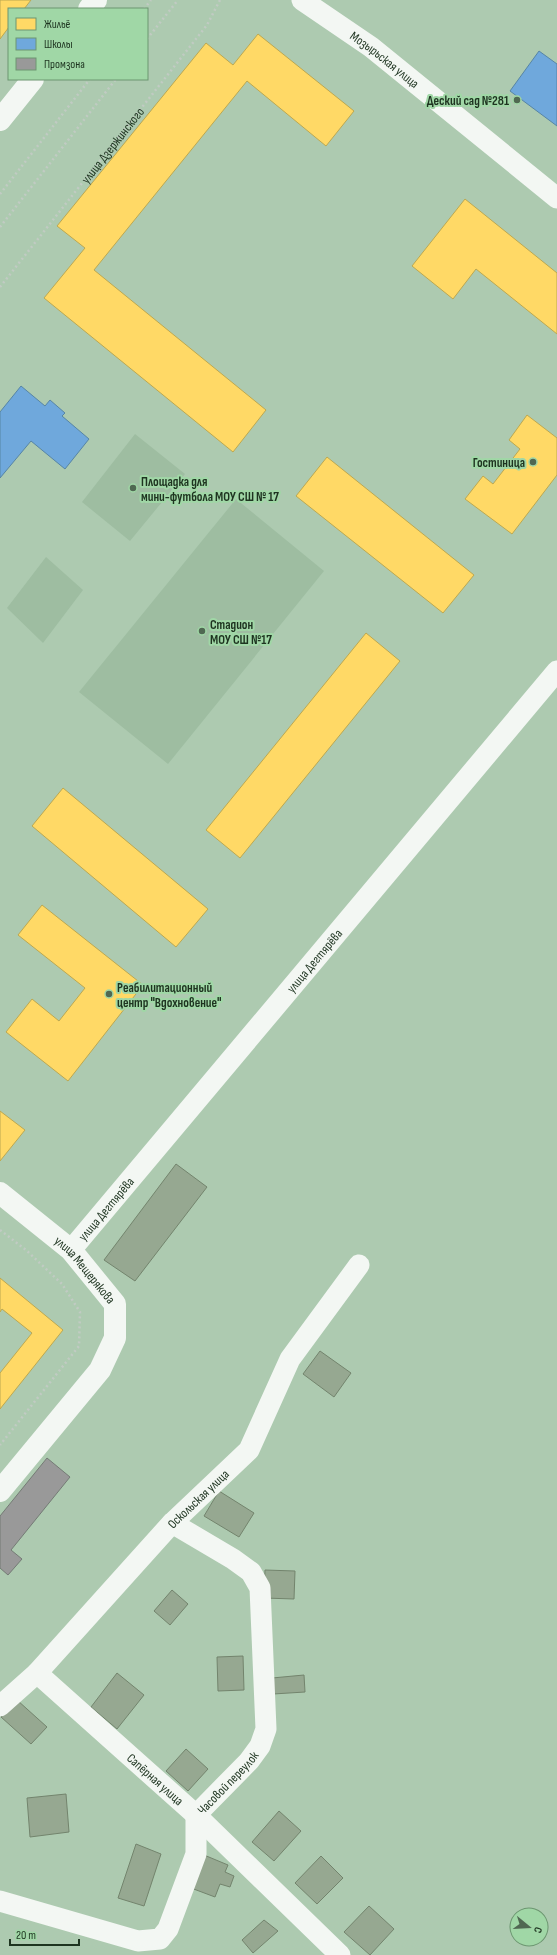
<svg xmlns="http://www.w3.org/2000/svg" width="557" height="1955" viewBox="0 0 557 1955" font-family="'Sofia Sans Condensed',sans-serif">
  <style>
    .green { fill: #9ebda1 }
    .homes { fill: #ffd966; stroke: #bca851 }
    .schools { fill: #6fa8dc; stroke: #5785a4 }
    .industry { fill: #999; stroke: #747b75 }
    .building { fill: #96a891; stroke: #73846d }
    .lines { fill: none; stroke-linecap: round; stroke-linejoin: round }
    .path { stroke: #c1cbc3; stroke-width: 2.5; stroke-dasharray: 2 3; stroke-linecap: butt }
    .minor { stroke: #f3f7f3; stroke-width: 21 }
    .tertiary { stroke: #f3f7f3; stroke-width: 22 }
    .poi-dot { fill: #506852; stroke: #a0d7a6; stroke-width: 1.5 }
    .labels { text-anchor: middle; stroke-width: 4; stroke-linejoin: round; paint-order: stroke }
    .street-label { font-size: 13px; fill: #1e3420; stroke: #a0d7a6 }
    .poi-label { font-size: 13px; font-weight: bold; fill: #1e3420; stroke: #a0d7a6; text-anchor: start }
  </style>
  <rect width="100%" height="100%" fill="#adcab0"/>
  <g class="green">
    <path d="M135 434 185 474 130 541 82 502Z"/>
    <path d="M236 499 324 571 168 764 79 692Z"/>
    <path d="M46 557 83 590 43 643 7 608Z"/>
  </g>
  <g class="homes">
    <path d="M0 0H31L24 9H9V27L0 39Z"/>
    <path d="M258 34 354 111 326 146 247 81 94 270 266 410 233 452 44 298 85 248 57 226 206 43 233 65Z"/>
    <path d="M465 199 557 273V334L476 269 453 299 412 266Z"/>
    <path d="M527 415 557 438V475L512 534 465 499 483 476 493 484 520 449 509 440Z"/>
    <path d="M327 457 474 575 443 613 296 496Z"/>
    <path d="M366 633 400 661 240 858 206 830Z"/>
    <path d="M63 788 208 909 176 947 32 826Z"/>
    <path d="M42 905 143 985 68 1081 6 1032 32 999 59 1021 85 988 18 935Z"/>
    <path d="M0 1111 25 1130 0 1161Z"/>
    <path d="M0 1278 63 1330 0 1409V1373L32 1333 2 1309 0 1312Z"/>
  </g>
  <g class="schools">
    <path d="M539 51 557 64V126L510 91Z"/>
    <path d="M21 386 45 406 50 400 65 413 62 416 89 439 65 469 31 441 0 478V412Z"/>
  </g>
  <path class="industry" d="M47 1458 70 1477 11 1550 22 1559 8 1575 0 1568V1516Z"/>
  <g class="building">
    <path d="M176 1164 207 1187 135 1281 104 1260Z"/>
    <path d="M320 1351 351 1373 334 1397 303 1374Z"/>
    <path d="M219 1491 254 1513 239 1537 204 1516Z"/>
    <path d="M265 1570 295 1571 294 1599 264 1598Z"/>
    <path d="M172 1590 188 1604 170 1625 154 1611Z"/>
    <path d="M243 1656 244 1690 218 1691 217 1657Z"/>
    <path d="M117 1673 144 1695 117 1729 91 1707Z"/>
    <path d="M304 1675 305 1692 273 1694 272 1678Z"/>
    <path d="M17 1700 47 1727 31 1744 1 1717Z"/>
    <path d="M186 1749 208 1769 188 1791 166 1771Z"/>
    <path d="M66 1794 69 1832 30 1837 27 1798Z"/>
    <path d="M279 1811 301 1831 274 1861 252 1842Z"/>
    <path d="M136 1844 161 1854 144 1906 118 1898Z"/>
    <path d="M204 1855 228 1865 225 1872 234 1876 230 1887 220 1884 215 1897 191 1888Z"/>
    <path d="M321 1856 343 1878 317 1904 295 1883Z"/>
    <path d="M369 1906 394 1929 370 1955 344 1932Z"/>
    <path d="M264 1920 278 1931 253 1953 242 1940Z"/>
  </g>
  <g class="lines">
    <g class="path">
      <path d="M144 9 151 0"/>
      <path d="M147 39 178 0"/>
      <path d="M0 194 90 79"/>
      <path d="M0 227 116 79"/>
      <path id="s1" d="M0 287 207 25 220 0"/>
      <path d="M0 1230 26 1250 62 1284 80 1312 79 1346 0 1445"/>
    </g>
    <g class="minor">
      <path id="s2" d="M302 0 371 47 557 198"/>
      <path id="s3" d="M71 1250 557 671"/>
      <path id="s4" d="M37 1673 196 1815 340 1955"/>
      <path id="s5" d="M0 1706 37 1673 172 1523 249 1450 290 1359 359 1265"/>
      <path id="s6" d="M0 1901 138 1941 160 1939 168 1929 196 1854V1815L249 1761 260 1746 266 1729 260 1588 251 1572 233 1559 172 1523"/>
    </g>
    <g class="tertiary">
      <path d="M89 9 96 0"/>
      <path d="M0 120 33 79"/>
      <path id="s7" d="M0 1193 71 1250 115 1304V1338L100 1370 0 1491"/>
    </g>
  </g>
  <g class="poi-dot">
    <circle cx="517" cy="100" r="4"/>
    <circle cx="533" cy="462" r="4"/>
    <circle cx="133" cy="488" r="4"/>
    <circle cx="202" cy="631" r="4"/>
    <circle cx="109" cy="994" r="4"/>
  </g>
  <g class="labels">
    <g class="street-label">
      <text dy="5" stroke="none"><textPath href="#s2" startOffset="102">Мозырьская улица</textPath></text>
      <text dy="5" stroke="none"><textPath href="#s1" startOffset="181">улица Дзержинского</textPath></text>
      <text dy="5" stroke="none"><textPath href="#s3" startOffset="378">улица Дегтярёва</textPath></text>
      <text dy="5" stroke="none"><textPath href="#s3" startOffset="54">улица Дегтярёва</textPath></text>
      <text dy="5" stroke="none"><textPath href="#s7" startOffset="115">улица Мещерякова</textPath></text>
      <text dy="5" stroke="none"><textPath href="#s5" startOffset="287">Оскольская улица</textPath></text>
      <text dy="5" stroke="none"><textPath href="#s4" startOffset="159">Сапёрная улица</textPath></text>
      <text dy="5" stroke="none"><textPath href="#s6" startOffset="343">Часовой переулок</textPath></text>
    </g>
    <g class="poi-label">
      <text x="509" y="105" text-anchor="end">Деский сад №281</text>
      <text x="525" y="467" text-anchor="end">Гостиница</text>
      <text x="141" y="486">Площадка для<tspan x="141" dy="15">мини-футбола МОУ СШ № 17</tspan></text>
      <text x="210" y="629">Стадион<tspan x="210" dy="15">МОУ СШ №17</tspan></text>
      <text x="117" y="992">Реабилитационный<tspan x="117" dy="15">центр "Вдохновение"</tspan></text>
    </g>
  </g>
  <rect x="8" y="8" width="140" height="72" fill="#a0d7a6" stroke="#6c9670"/>
  <rect x="16" y="18" width="20" height="12" fill="#ffd966" stroke="#6c9670"/>
  <text x="44" y="28" font-size="12" fill="#1e3420">Жильё</text>
  <rect x="16" y="38" width="20" height="12" fill="#6fa8dc" stroke="#6c9670"/>
  <text x="44" y="48" font-size="12" fill="#1e3420">Школы</text>
  <rect x="16" y="58" width="20" height="12" fill="#999999" stroke="#6c9670"/>
  <text x="44" y="68" font-size="12" fill="#1e3420">Промзона</text>
  <g transform="translate(529 1927) rotate(108)"><circle r="19" fill="#a0d7a6" stroke="#6c9670"/>
  <path d="M0-3L7 15L0 10L-7 15Z" fill="#506852"/>
  <text y="-6" font-size="11" font-weight="bold" text-anchor="middle" fill="#1e3420">С</text>
  </g>
  <path d="M10 1939v6h69v-6" fill="none" stroke="#1e3420" stroke-width="2"/>
  <text x="16" y="1939" font-size="12" fill="#1e3420" stroke="#a0d7a6" stroke-width="3" paint-order="stroke">20 m</text>
</svg>
